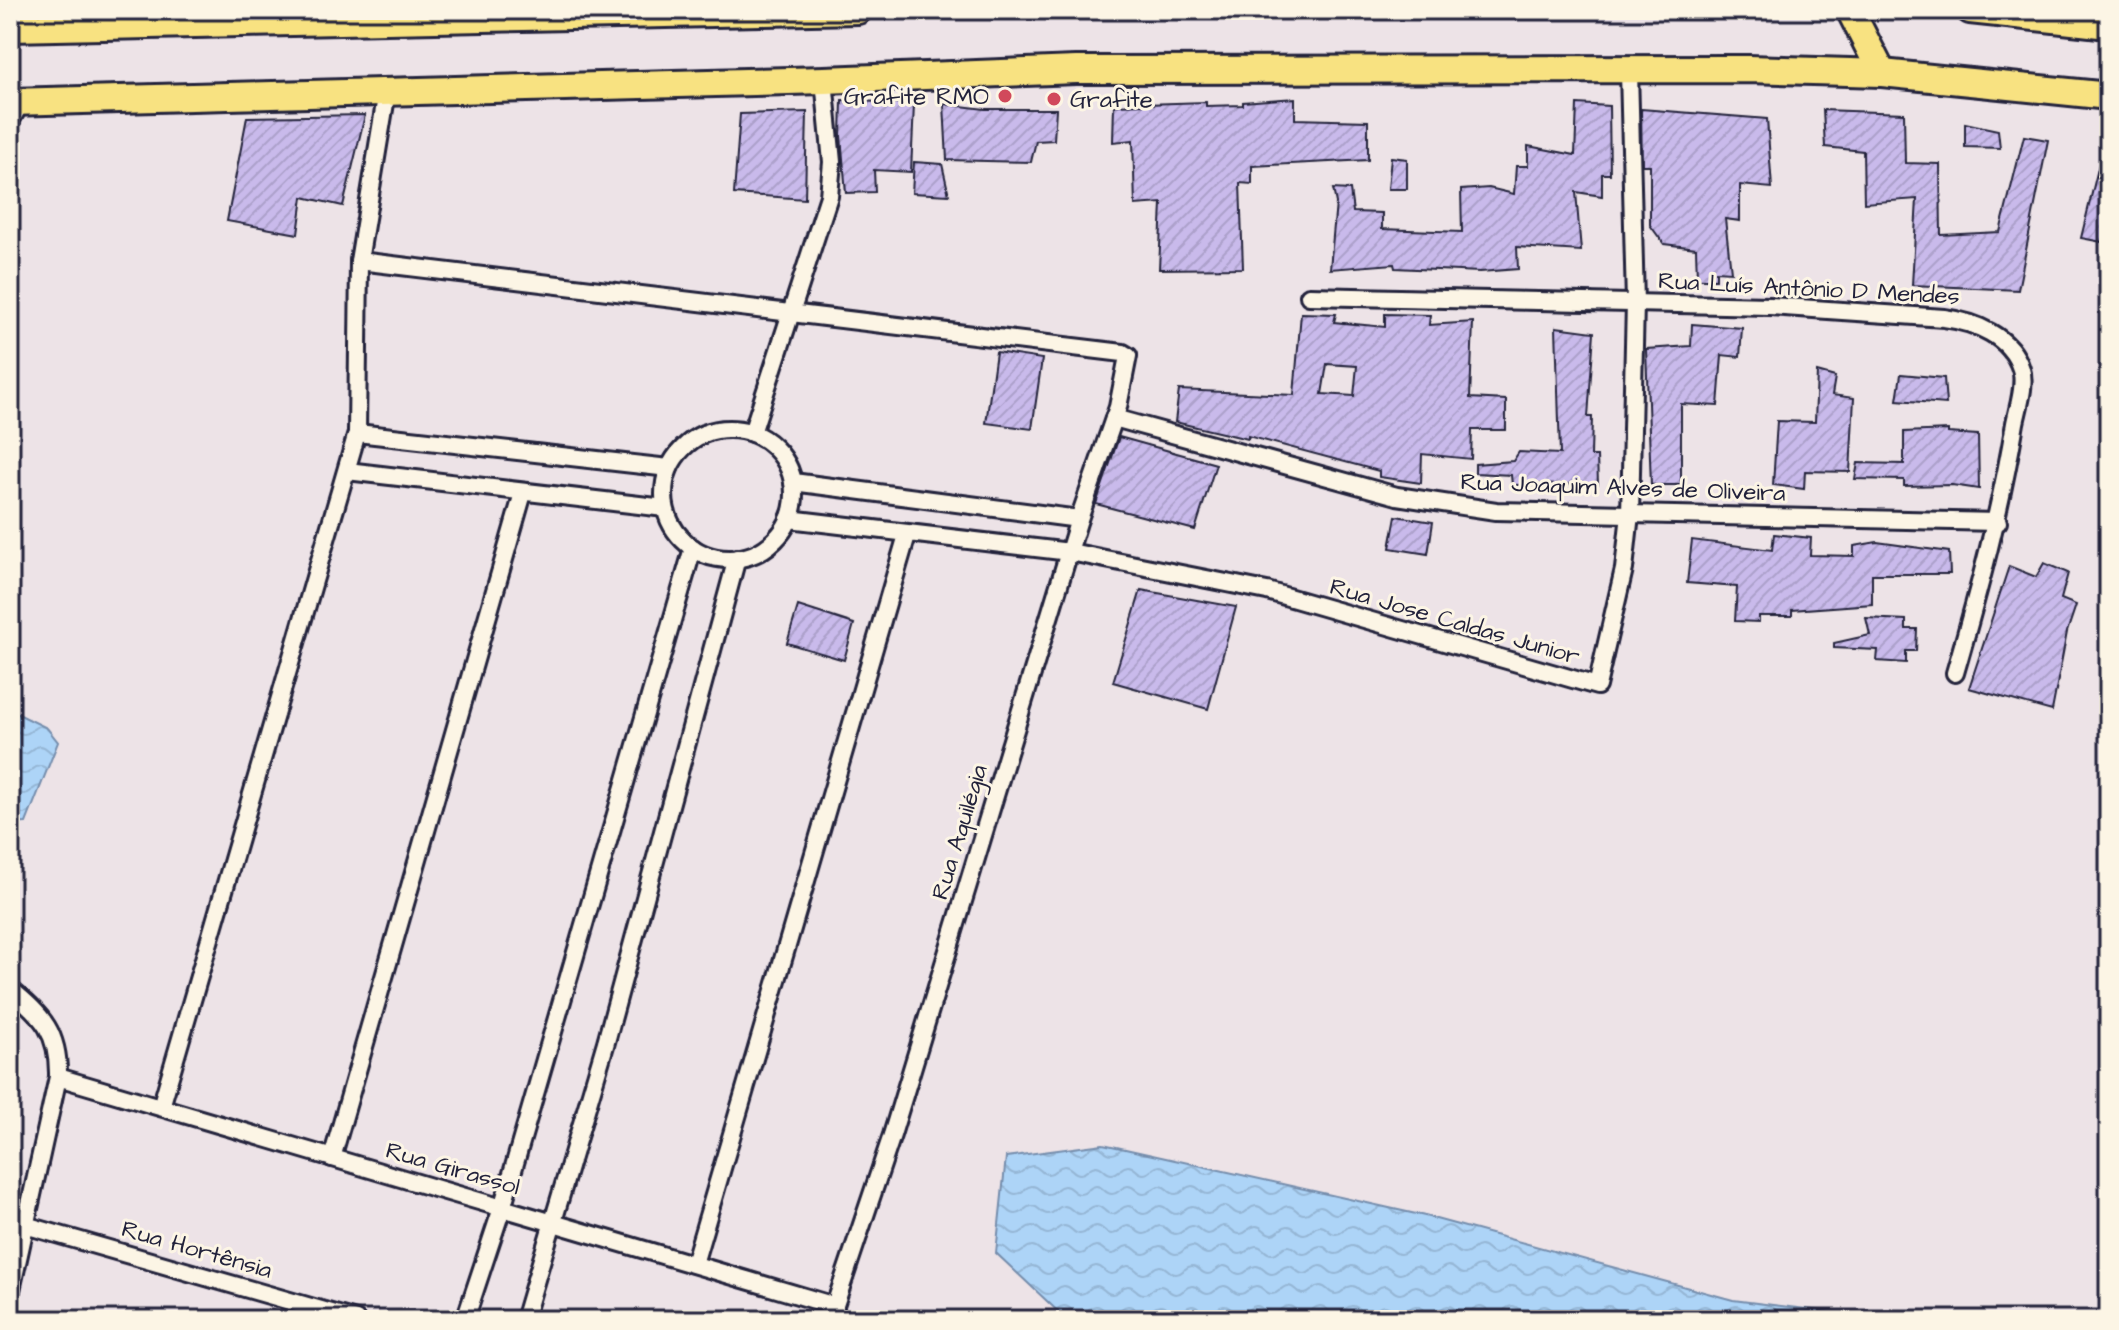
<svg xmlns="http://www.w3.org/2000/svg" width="2119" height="1330" viewBox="0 0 2119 1330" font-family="'Architects Daughter',sans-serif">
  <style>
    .water { fill: url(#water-waves); stroke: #758dac; stroke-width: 2 }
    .building { fill: url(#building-hatch); stroke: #22223b; stroke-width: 2; fill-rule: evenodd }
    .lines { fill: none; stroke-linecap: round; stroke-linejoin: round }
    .minor-casing { stroke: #22223b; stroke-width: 22 }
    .primary-casing { stroke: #22223b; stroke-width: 32 }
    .trunk-casing { stroke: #22223b; stroke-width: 32 }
    .minor { stroke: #fcf5e5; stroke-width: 16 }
    .primary { stroke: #f8e281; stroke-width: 26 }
    .trunk { stroke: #f8e281; stroke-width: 26 }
    .poi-dot { fill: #d1495b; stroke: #fcf5e5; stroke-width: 3 }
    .labels { text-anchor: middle; stroke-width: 6; stroke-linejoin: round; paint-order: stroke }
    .poi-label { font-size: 24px; fill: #22223b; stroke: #fcf5e5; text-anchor: end }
    .street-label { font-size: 24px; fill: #22223b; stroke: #fcf5e5 }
  </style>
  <defs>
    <pattern id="water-waves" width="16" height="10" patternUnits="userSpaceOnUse" patternTransform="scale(2)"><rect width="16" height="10" fill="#add4f7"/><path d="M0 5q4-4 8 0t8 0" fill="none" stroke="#95b6d5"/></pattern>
    <pattern id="building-hatch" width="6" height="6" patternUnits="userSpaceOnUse" patternTransform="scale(2)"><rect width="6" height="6" fill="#c9baeb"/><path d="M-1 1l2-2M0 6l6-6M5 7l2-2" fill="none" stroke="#aca0ca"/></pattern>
  </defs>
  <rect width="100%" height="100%" fill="#ede3e7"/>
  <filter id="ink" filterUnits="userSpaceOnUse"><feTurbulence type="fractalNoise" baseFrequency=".0125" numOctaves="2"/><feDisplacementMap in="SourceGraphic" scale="16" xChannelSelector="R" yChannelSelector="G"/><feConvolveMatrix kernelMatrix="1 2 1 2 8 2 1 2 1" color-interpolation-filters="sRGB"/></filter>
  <g filter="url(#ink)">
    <g class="water">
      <path d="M10 710 47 728 58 742 26 823 10 824Z"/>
      <path d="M1103 1144 1425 1216 1733 1300 1895 1320H1067L996 1253 1006 1157Z"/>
    </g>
    <g class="building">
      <path d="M1295 98V119L1368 121V160L1252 166V184L1240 183 1243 268 1159 269 1162 203 1135 205 1133 140 1113 142 1114 105 1206 102V106L1243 105V102Z"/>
      <path d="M842 100 914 104 911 172 874 170 875 192 846 193 841 136Z"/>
      <path d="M944 104 985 109H1056L1054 140 1036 141 1031 162 947 160Z"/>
      <path d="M1577 104 1609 106 1610 174H1602V196L1576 192 1581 251 1517 247 1518 269 1480 272 1395 268 1394 264 1330 269 1336 203 1333 189 1350 190 1353 212 1382 213V229L1462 232 1461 190 1489 188 1514 194 1516 166H1528V146L1575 155Z"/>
      <path d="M1641 109 1767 119 1772 188 1740 185V221L1725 219 1731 272 1716 271V279H1697L1696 248 1664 244 1650 225V165H1642Z"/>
      <path d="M1823 110 1904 113 1905 163 1940 164 1941 235 2000 232 2024 136 2048 140 2018 290 1912 285 1917 199 1864 203 1863 151 1825 147Z"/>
      <path d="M807 112 805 199 734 194 740 114Z"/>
      <path d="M365 115 343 206 303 197 298 234 227 221 247 117Z"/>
      <path d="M1965 123 1998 130 2000 148 1965 147Z"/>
      <path d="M2103 148 2109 149V214L2102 242 2081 238Z"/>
      <path d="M1391 157 1407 159V189H1388Z"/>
      <path d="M914 162 942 164 949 195 912 193Z"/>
      <path d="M1301 313 1336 314 1334 322 1385 327V314L1430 315 1429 325 1473 322 1470 398 1506 400V430H1472L1471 459 1422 454 1421 483 1379 477V471L1248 436V439L1175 422 1179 390 1294 395ZM1327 364 1357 366 1354 396 1322 394Z"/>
      <path d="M1692 324 1742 328 1740 357 1722 355 1718 406 1681 404V485H1651L1646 349 1691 346Z"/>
      <path d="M1556 327 1594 332 1588 417H1592L1591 456H1597L1598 484 1512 485 1511 475 1475 473V464L1513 461 1519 452 1560 454Z"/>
      <path d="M996 352 1042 359 1032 429 986 423Z"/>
      <path d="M1817 372 1835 377 1832 395 1854 398 1850 472 1805 471 1804 489 1773 485 1777 421 1815 422Z"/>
      <path d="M1901 374 1944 378 1946 404 1897 400Z"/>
      <path d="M1948 430V433L1978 435 1979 489 1952 485 1904 486V480L1855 479 1858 463 1904 464V432Z"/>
      <path d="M1119 437 1216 464 1195 530 1096 504Z"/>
      <path d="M1396 516 1433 522 1428 554 1390 548Z"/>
      <path d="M1774 534 1811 538 1810 555 1854 556V546L1877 542 1949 552 1950 574H1872V604L1792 610V616H1759V622L1735 621 1737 587 1687 583 1692 540 1772 550Z"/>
      <path d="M2044 563 2068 573 2061 599 2076 605 2067 632 2052 711 1969 688 2009 566 2036 577Z"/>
      <path d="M1141 590 1236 607 1208 709 1113 682Z"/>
      <path d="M798 606 854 624 844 660 787 643Z"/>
      <path d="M1866 618 1906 620V629H1917L1916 651H1906V663L1877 661 1878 650 1834 648V643L1870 635Z"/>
    </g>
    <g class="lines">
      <defs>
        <g id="minor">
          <path d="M10 122 21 102"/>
          <path d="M359 261 1123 353 1128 356 1118 407 1079 519 892 1135 830 1320"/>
          <path d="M1309 296 1770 306 1944 318C1975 322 2011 336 2021 369 2026 384 2018 408 2015 423 2001 508 1979 590 1955 673"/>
          <path d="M1114 418 1397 496 1496 511 1998 522"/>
          <circle cx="729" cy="494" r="65"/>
          <path d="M357 433 669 468"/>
          <path d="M752 433 829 196 832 162 824 80"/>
          <path d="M347 471 665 508"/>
          <path d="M793 482 1079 519"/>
          <path d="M789 519 1070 552 1267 591 1597 686 1624 569 1630 514 1635 303 1629 71"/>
          <path d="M10 989C43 1016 59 1033 58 1077L10 1295"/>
          <path d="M58 1077 835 1306"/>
          <path d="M161 1107 357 433 359 261 387 91"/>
          <path d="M332 1158 523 493"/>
          <path d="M25 1225 356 1320"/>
          <path d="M694 1264 907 535"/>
          <path d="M465 1320 502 1208 693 548"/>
          <path d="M524 1320 606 1042 737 558"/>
        </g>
        <path id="primary" d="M10 102 824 80 1076 70 1748 69 1882 73 2109 96"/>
        <g id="trunk">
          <path d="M1850 10 1882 73"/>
          <path d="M1970 10 2109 25"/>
          <path d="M10 28 858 10"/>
        </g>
      </defs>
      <use href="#minor" class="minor-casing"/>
      <use href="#primary" class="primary-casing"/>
      <use href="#trunk" class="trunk-casing"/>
      <use href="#minor" class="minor"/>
      <use href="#primary" class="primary"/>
      <use href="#trunk" class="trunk"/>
    </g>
  </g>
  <g class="poi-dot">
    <circle cx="1005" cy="96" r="8"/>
    <circle cx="1054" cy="99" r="8"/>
  </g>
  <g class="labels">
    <g class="poi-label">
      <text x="989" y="104">Grafite RMO</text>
      <text x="1070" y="107" text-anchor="start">Grafite</text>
    </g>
    <g class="street-label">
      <text transform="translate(1809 288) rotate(3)" y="8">Rua Luís Antônio D Mendes</text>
      <text transform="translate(1623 487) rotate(2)" y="8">Rua Joaquim Alves de Oliveira</text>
      <text transform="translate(1455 621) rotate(16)" y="8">Rua Jose Caldas Junior</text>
      <text transform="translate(959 832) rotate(-73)" y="8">Rua Aquilégia</text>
      <text transform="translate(453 1168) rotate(16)" y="8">Rua Girassol</text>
      <text transform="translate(197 1249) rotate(16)" y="8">Rua Hortênsia</text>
    </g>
  </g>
  <rect width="2119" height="1330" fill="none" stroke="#fcf5e5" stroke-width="40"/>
  <rect x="20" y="20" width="2079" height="1290" fill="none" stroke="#22223b" stroke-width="3" filter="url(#ink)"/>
</svg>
